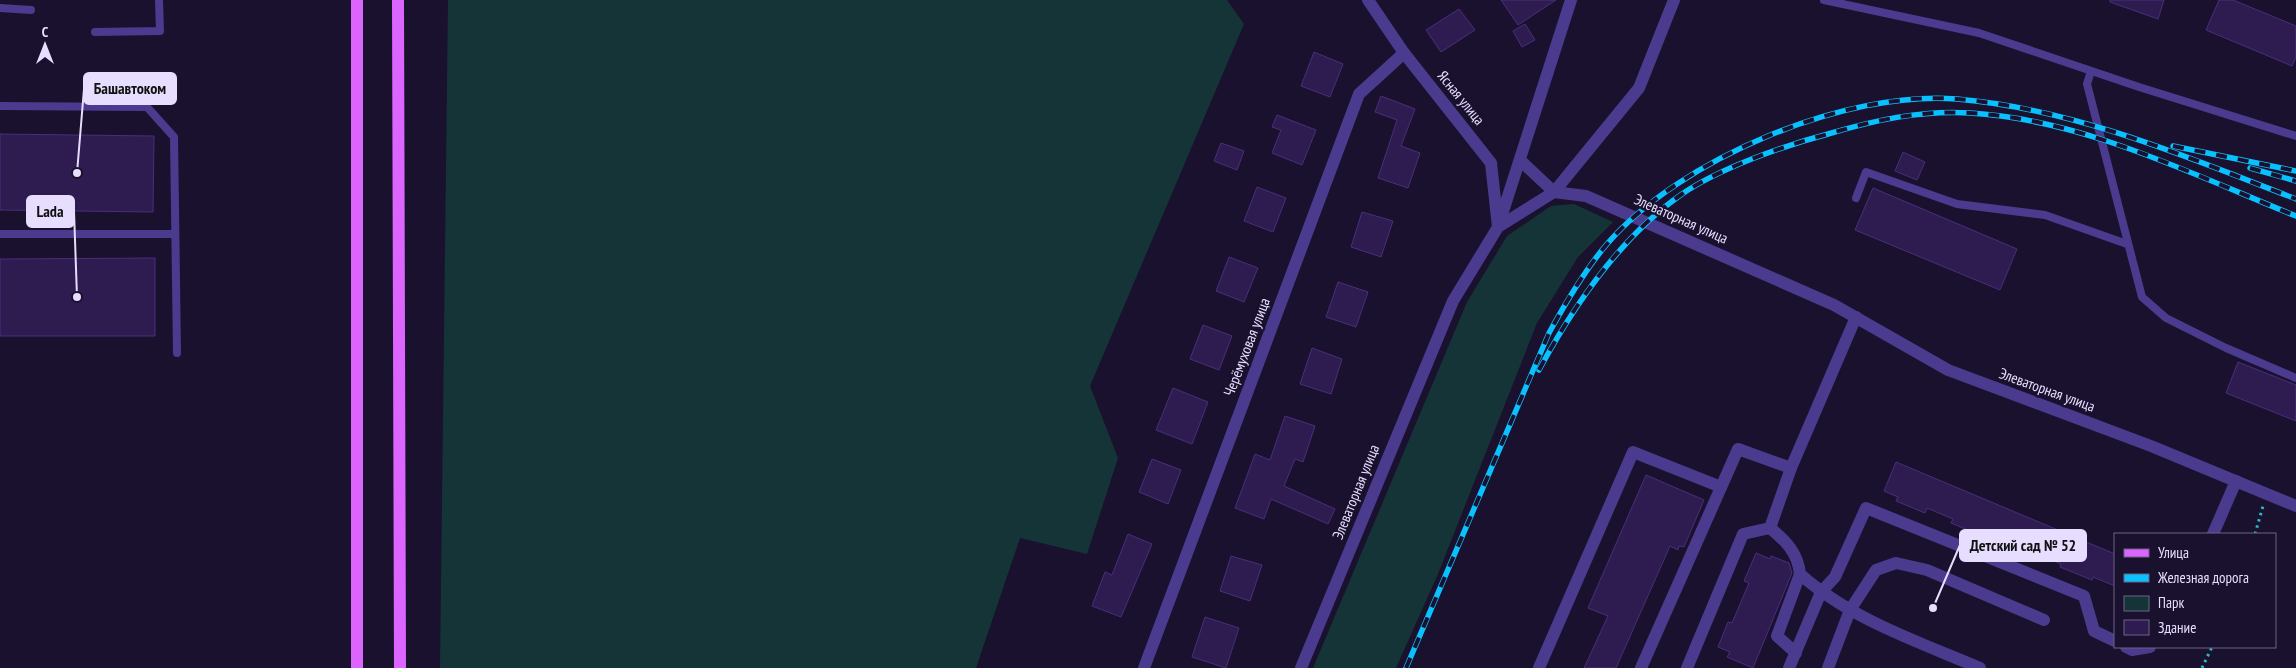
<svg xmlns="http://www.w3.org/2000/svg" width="2296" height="668" viewBox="0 0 2296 668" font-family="'PT Sans Narrow',sans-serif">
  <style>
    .green { fill: #143438 }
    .building { fill: #2e1c50; stroke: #492e7c }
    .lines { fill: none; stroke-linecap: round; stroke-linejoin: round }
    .path { stroke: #2db6c4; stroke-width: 3; stroke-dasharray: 2.5 4; stroke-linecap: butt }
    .service { stroke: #4b3b8e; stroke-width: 8 }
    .minor { stroke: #4b3b8e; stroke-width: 12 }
    .primary { stroke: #dd65ff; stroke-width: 12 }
    .rail-casing { stroke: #0ac1ff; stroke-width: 5.5 }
    .rail { stroke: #1a112e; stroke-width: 4; stroke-dasharray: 11; stroke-linecap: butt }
    .labels { text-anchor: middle; stroke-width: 5; stroke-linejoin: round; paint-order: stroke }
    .street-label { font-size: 15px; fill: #e7deff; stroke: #1a112e }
    .leader { fill: none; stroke: #e7deff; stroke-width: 2 }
    .callout-dot { fill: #e7deff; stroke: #1a112e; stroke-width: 2 }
    .callout { fill: #e7deff; stroke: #e7deff; stroke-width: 2 }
    .callout-label { font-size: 16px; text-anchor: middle; font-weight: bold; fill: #111 }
  </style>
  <rect width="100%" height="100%" fill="#1a112e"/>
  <g class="green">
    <path d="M448 0H1227L1244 24 1090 386 1118 458 1087 554 1020 538 976 668H440Z"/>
    <path d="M1574 204 1613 222 1578 257 1537 323 1438 574 1396 668H1313L1467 302 1507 236 1551 206Z"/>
  </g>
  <g class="building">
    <path d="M1501 0H1556L1518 25Z"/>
    <path d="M2110 0H2164L2158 19 2110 2Z"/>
    <path d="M2219 0H2233L2296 26V57L2292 66 2206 30Z"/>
    <path d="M1459 9 1475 30 1441 52 1426 30Z"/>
    <path d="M1525 24 1535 40 1522 47 1513 31Z"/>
    <path d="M1314 52 1343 64 1330 97 1301 86Z"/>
    <path d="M1381 96 1415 109 1401 146 1420 153 1408 188 1378 178 1397 120 1375 112Z"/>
    <path d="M1277 115 1316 130 1302 165 1272 153 1281 130 1272 127Z"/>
    <path d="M0 134 154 136 153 212 0 210Z"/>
    <path d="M1221 143 1244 151 1237 170 1214 161Z"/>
    <path d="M1903 152 1925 162 1917 180 1895 171Z"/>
    <path d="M1257 187 1286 198 1273 232 1244 221Z"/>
    <path d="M1873 188 2017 249 2000 290 1855 230Z"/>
    <path d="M1362 212 1393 221 1381 257 1351 247Z"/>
    <path d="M1229 257 1258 268 1244 302 1216 291Z"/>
    <path d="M155 258V336H0V259Z"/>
    <path d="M1338 282 1368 292 1356 327 1326 317Z"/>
    <path d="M1203 325 1232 336 1219 370 1190 359Z"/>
    <path d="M1312 348 1342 359 1331 394 1300 384Z"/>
    <path d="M2238 362 2296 385V421L2226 393Z"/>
    <path d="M1173 388 1208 402 1192 444 1156 430Z"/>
    <path d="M1285 416 1315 426 1303 462 1295 459 1284 486 1335 509 1328 524 1271 499 1264 519 1235 508 1255 454 1270 460Z"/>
    <path d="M1152 459 1181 470 1168 504 1139 492Z"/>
    <path d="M1896 462 2115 554V586L2093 577 2092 580 2060 567 2061 564 2037 554 2035 558 2005 545 2007 542 1982 531 1980 535 1951 523 1953 519 1927 508 1925 513 1896 501 1898 497 1884 491Z"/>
    <path d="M1646 475 1704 500 1684 547 1679 546 1678 550 1670 546 1616 668H1584L1608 616 1588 608Z"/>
    <path d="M1128 534 1152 544 1121 617 1092 606 1105 572 1112 575Z"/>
    <path d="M1756 553 1770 559 1771 556 1789 563 1792 573 1753 668 1727 657 1730 652 1718 647 1728 622 1732 623 1749 583 1744 581Z"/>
    <path d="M1231 556 1262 565 1250 601 1220 591Z"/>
    <path d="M1205 617 1239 628 1226 668 1192 657Z"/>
  </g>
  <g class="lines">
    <g class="path">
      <path d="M2255 534 2263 506"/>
      <path d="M2202 668 2212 647"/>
    </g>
    <g class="service">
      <path d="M1824 0 1979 33 2139 87 2296 136"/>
      <path d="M0 8 31 10"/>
      <path d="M95 32 160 31 159 0"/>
      <path d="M2091 71 2087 84 2142 297 2166 318 2226 348 2296 378"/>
      <path d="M0 106 147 107 174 137 177 353"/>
      <path d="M1856 198 1866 172 1957 204 2045 215 2127 244"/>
      <path d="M0 234H175"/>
    </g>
    <g class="minor">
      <path d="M1368 0 1404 53 1491 163 1498 227"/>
      <path d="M1520 160 1554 192 1639 88 1674 0"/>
      <path d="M1499 224 1571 0"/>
      <path d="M1770 528 1791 468 1856 317"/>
      <path d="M2213 534 2236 481"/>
      <path d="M2126 647 2132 650 2150 647"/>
      <path d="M1796 653 1777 636 1800 574"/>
      <path d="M1144 668 1359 94 1404 53"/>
      <path d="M1301 668 1453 301 1498 227 1554 192 1586 196 1834 305 1948 370 2151 446 2296 506"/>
      <path d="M1539 668 1633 452 1721 487"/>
      <path d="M1641 668 1738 449 1791 468"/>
      <path d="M1687 668 1743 534 1770 528C1786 541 1798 553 1800 574 1850 619 1919 642 1980 668"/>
      <path d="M1789 668 1821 592 1835 577 1866 508 2084 596 2094 631 2115 641"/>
      <path d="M1828 668 1850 610 1876 570 1896 563 1927 570 2044 620"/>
    </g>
    <g class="primary">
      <path d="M398 0 400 668"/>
      <path d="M357 668V0"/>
    </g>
    <defs>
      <g id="rail">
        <path d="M2173 146 2296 171"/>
        <path d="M2250 168 2296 181"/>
        <path d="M1539 370C1574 305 1620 237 1682 194 1720 168 1783 146 1828 134 1875 120 1921 110 1970 113 2082 119 2194 175 2296 216"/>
        <path d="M1406 668 1549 333C1566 302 1584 271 1607 244 1680 159 1845 90 1957 99 2075 109 2187 157 2296 199"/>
      </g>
    </defs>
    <use href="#rail" class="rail-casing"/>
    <use href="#rail" class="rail"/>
  </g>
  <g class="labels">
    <g class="street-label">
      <text transform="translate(1461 98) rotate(51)" y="5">Ясная улица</text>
      <text transform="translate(1681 219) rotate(24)" y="5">Элеваторная улица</text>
      <text transform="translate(1247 347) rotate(-69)" y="5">Черёмуховая улица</text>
      <text transform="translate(2047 390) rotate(20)" y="5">Элеваторная улица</text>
      <text transform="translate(1356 492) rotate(-68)" y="5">Элеваторная улица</text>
    </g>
  </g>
  <path class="leader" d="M77 173L84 89M77 297L74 211M1933 608L1960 545"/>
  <g class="callout-dot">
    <circle cx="77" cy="173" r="5"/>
    <circle cx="77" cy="297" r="5"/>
    <circle cx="1933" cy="608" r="5"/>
  </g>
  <g class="callout">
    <rect x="84" y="73" width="92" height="31" rx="5"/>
    <rect x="27" y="196" width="47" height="31" rx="5"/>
    <rect x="1960" y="530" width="126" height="31" rx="5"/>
  </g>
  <g class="callout-label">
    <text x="130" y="94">Башавтоком</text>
    <text x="50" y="217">Lada</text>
    <text x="2023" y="551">Детский сад № 52</text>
  </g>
  <rect x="2114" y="533" width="162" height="115" fill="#1a112e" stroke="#6c6382"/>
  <rect x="2124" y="549" width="25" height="8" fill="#dd65ff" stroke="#6c6382"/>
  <text x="2158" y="558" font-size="15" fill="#e7deff">Улица</text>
  <rect x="2124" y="574" width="25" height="8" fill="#0ac1ff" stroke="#6c6382"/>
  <text x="2158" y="583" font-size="15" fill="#e7deff">Железная дорога</text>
  <rect x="2124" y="596" width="25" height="15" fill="#143438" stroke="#6c6382"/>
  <text x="2158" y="608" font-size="15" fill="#e7deff">Парк</text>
  <rect x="2124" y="620" width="25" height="15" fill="#2e1c50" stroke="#6c6382"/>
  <text x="2158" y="633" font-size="15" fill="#e7deff">Здание</text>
  <g transform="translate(45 45)" stroke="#1a112e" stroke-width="4" paint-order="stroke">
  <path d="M0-4L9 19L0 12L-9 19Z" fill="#e7deff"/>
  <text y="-8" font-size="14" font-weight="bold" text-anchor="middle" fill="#e7deff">С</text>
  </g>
</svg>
